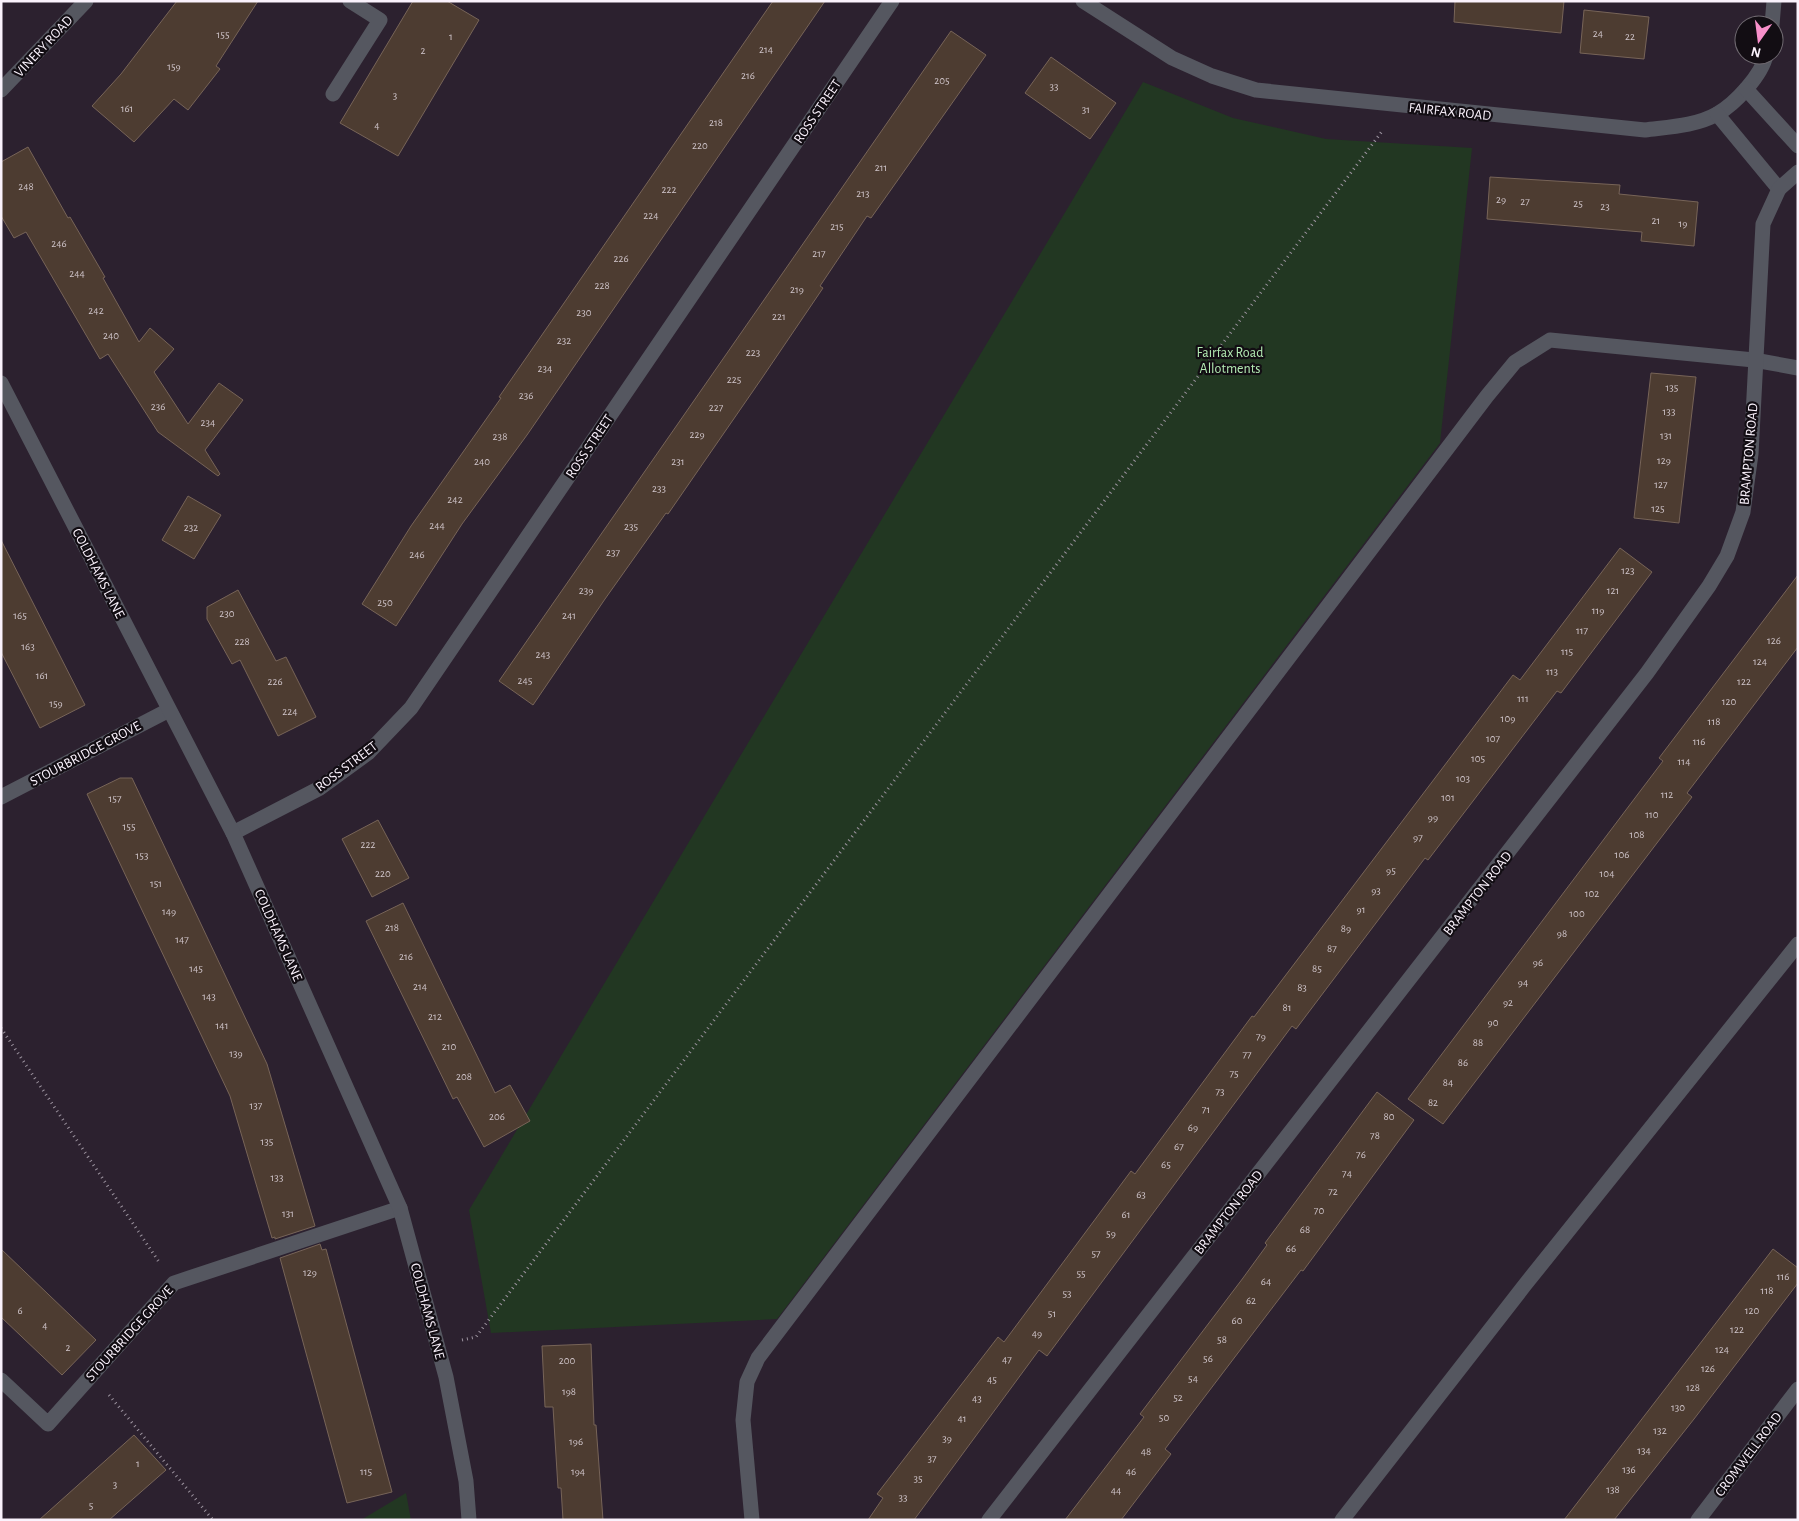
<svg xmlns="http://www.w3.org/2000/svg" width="1799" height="1521" viewBox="0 0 1799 1521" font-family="'Alegreya Sans',sans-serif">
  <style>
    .green { fill: #223722 }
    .building { fill: #4d3c31; stroke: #776458 }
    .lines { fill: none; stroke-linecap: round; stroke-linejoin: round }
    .path { stroke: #9c939f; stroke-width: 3; stroke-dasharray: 1 4; stroke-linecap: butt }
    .service { stroke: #555760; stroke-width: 15 }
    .minor { stroke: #555760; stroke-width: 15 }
    .tertiary { stroke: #555760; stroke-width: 15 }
    .labels { text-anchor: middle; stroke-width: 4.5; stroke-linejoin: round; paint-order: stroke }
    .number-label { font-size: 11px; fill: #cfc4c9 }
    .street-label { font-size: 14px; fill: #faf2fc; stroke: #120d13 }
    .park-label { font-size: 14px; fill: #b3ebb3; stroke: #120d13 }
  </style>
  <rect width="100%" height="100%" fill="#2c212f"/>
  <g class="green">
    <path d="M1143 82 1233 118 1326 139 1472 148 1440 443 777 1319 491 1333 469 1210Z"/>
    <path d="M406 1493 411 1520H361Z"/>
  </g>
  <g class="building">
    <path d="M177 1H258L216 66 220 69 188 110 174 99 134 142 92 106 121 74Z"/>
    <path d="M413 1H447L479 20 398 156 340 123Z"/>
    <path d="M773 1H825L527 435 462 524 396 626 362 604 411 526 501 398 499 397Z"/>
    <path d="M1455 1H1564L1561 33 1454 22Z"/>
    <path d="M1584 10 1649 17 1644 59 1580 53Z"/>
    <path d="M951 31 986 55 871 218 867 216 820 286 823 288 762 378 668 514 666 513 605 599 533 705 499 681Z"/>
    <path d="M1051 57 1116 103 1090 139 1025 93Z"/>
    <path d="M28 147 68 218 70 217 105 277 103 278 139 342 150 328 174 349 154 372 188 424 219 383 243 400 205 450 220 474 218 476 158 432 108 354 100 359 26 232 14 238 1 216V162Z"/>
    <path d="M1490 177 1620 185 1619 194 1698 202 1694 246 1641 241 1642 232 1487 219Z"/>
    <path d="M1651 373 1696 377 1679 523 1634 518Z"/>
    <path d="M188 496 221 515 194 559 162 540Z"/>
    <path d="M1 540 85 705 40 728 1 652Z"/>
    <path d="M1620 548 1652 572 1561 693 1557 691 1428 860 1425 858 1296 1029 1292 1026 1047 1356 1039 1350 914 1520H868L883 1498 877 1494 998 1337 1004 1342 1131 1171 1135 1174 1252 1016 1254 1017 1513 675 1520 680Z"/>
    <path d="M1798 575V647L1687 793 1692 797 1443 1124 1408 1099 1641 790 1663 761 1659 758Z"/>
    <path d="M238 590 276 661 286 657 316 717 278 736 240 660 232 664 207 619V607Z"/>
    <path d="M120 778H132L267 1064 315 1226 275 1239V1237L272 1238 230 1096 87 794Z"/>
    <path d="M378 820 409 878 372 897 342 839Z"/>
    <path d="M403 903 495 1093 510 1085 530 1121 484 1147 457 1097 453 1099 366 921Z"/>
    <path d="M1377 1092 1414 1120 1303 1271 1301 1270 1165 1449 1171 1454 1121 1520H1065L1144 1417 1140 1414 1243 1278 1267 1245 1265 1243Z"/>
    <path d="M320 1244 322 1250 326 1249 392 1492 347 1503 280 1258Z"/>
    <path d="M1 1249 96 1340 62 1375 1 1317Z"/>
    <path d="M1773 1249 1798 1268V1283L1694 1419 1614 1520H1564Z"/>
    <path d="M591 1344 594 1425H596L603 1520H563L561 1488H558L553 1407H545L542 1346Z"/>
    <path d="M134 1435 166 1470 109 1520H39Z"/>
  </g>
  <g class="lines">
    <g class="path">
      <path d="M1 1028 159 1262"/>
      <path d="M462 1340 476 1337 1383 130"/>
      <path d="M109 1395 213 1520"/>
    </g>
    <g class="service">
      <path d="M752 1520 743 1420 747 1382 758 1358 1487 396 1515 362 1550 340 1754 360 1798 368"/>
      <path d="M1342 1520 1524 1286 1798 944"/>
    </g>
    <g class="minor">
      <path d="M1083 1 1172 58 1212 76 1256 90 1645 130C1668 127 1696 126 1717 114 1735 104 1762 75 1766 55"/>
      <path d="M1772 25 1774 1"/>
      <path d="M1746 89 1798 146"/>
      <path d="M1 90 86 1"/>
      <path d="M333 94 380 20 350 1"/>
      <path d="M1717 114 1779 189"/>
      <path d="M1 797 169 710"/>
      <path d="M233 833 320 788 368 753 411 708 892 1"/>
      <path d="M1 1380 48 1424 174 1283 400 1208"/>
      <path d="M989 1520 1647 673 1709 586 1727 556 1743 512 1751 454 1763 224 1779 189 1798 172"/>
      <path d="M1698 1520 1798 1389"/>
    </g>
    <path class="tertiary" d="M1 383 233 833 400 1208 446 1377 466 1481 469 1520"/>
  </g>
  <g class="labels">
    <g class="number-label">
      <text x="1598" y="37">24</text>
      <text x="223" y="38">155</text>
      <text x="451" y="40">1</text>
      <text x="1630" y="40">22</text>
      <text x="766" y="53">214</text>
      <text x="423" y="54">2</text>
      <text x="174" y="70">159</text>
      <text x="748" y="79">216</text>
      <text x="942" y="84">205</text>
      <text x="1054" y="90">33</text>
      <text x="395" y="99">3</text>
      <text x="127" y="112">161</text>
      <text x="1086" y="113">31</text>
      <text x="716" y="126">218</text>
      <text x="377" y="129">4</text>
      <text x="700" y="149">220</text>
      <text x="881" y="171">211</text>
      <text x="26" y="190">248</text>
      <text x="669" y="193">222</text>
      <text x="863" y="197">213</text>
      <text x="1501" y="203">29</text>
      <text x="1525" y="205">27</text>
      <text x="1578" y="207">25</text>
      <text x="1605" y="210">23</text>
      <text x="651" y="219">224</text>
      <text x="1656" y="224">21</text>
      <text x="1683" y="227">19</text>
      <text x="837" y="230">215</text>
      <text x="59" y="247">246</text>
      <text x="819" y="257">217</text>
      <text x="621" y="262">226</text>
      <text x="77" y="277">244</text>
      <text x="602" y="289">228</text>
      <text x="797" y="293">219</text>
      <text x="96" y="314">242</text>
      <text x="584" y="316">230</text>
      <text x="779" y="320">221</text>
      <text x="111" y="339">240</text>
      <text x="564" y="344">232</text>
      <text x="753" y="356">223</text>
      <text x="545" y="372">234</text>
      <text x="734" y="383">225</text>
      <text x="1672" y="391">135</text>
      <text x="526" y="399">236</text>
      <text x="158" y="410">236</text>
      <text x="716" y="411">227</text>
      <text x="1669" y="415">133</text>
      <text x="208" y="426">234</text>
      <text x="697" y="438">229</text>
      <text x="1666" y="439">131</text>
      <text x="500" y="440">238</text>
      <text x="1664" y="464">129</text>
      <text x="482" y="465">240</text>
      <text x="678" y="465">231</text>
      <text x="1661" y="488">127</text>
      <text x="659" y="492">233</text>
      <text x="455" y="503">242</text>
      <text x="1658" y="512">125</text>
      <text x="437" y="529">244</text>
      <text x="631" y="530">235</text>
      <text x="191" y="531">232</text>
      <text x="613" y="556">237</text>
      <text x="417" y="558">246</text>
      <text x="1628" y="574">123</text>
      <text x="586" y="594">239</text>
      <text x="1613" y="594">121</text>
      <text x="385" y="606">250</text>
      <text x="1598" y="614">119</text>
      <text x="227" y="617">230</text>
      <text x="20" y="619">165</text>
      <text x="569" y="619">241</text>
      <text x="1582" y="634">117</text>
      <text x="1774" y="644">126</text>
      <text x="242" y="645">228</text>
      <text x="28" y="650">163</text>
      <text x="1567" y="655">115</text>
      <text x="543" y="658">243</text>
      <text x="1760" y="665">124</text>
      <text x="1552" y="675">113</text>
      <text x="42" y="679">161</text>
      <text x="525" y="684">245</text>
      <text x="275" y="685">226</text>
      <text x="1744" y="685">122</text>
      <text x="1523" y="702">111</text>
      <text x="1729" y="705">120</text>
      <text x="56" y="707">159</text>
      <text x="290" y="715">224</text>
      <text x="1508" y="722">109</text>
      <text x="1714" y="725">118</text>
      <text x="1493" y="742">107</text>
      <text x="1699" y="745">116</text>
      <text x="1478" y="762">105</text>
      <text x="1684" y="765">114</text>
      <text x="1463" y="782">103</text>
      <text x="1667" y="798">112</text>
      <text x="1448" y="801">101</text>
      <text x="115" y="802">157</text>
      <text x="1652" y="818">110</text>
      <text x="1433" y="821">99</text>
      <text x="129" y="830">155</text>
      <text x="1637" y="838">108</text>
      <text x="1418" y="841">97</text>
      <text x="368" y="848">222</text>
      <text x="1622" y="858">106</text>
      <text x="142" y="859">153</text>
      <text x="1391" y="874">95</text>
      <text x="383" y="877">220</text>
      <text x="1607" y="877">104</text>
      <text x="156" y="887">151</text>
      <text x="1376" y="894">93</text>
      <text x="1592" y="897">102</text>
      <text x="1361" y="913">91</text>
      <text x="169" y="915">149</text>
      <text x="1577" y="917">100</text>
      <text x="392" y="931">218</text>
      <text x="1346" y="932">89</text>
      <text x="1562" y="937">98</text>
      <text x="182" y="943">147</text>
      <text x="1332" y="952">87</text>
      <text x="406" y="960">216</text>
      <text x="1538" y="966">96</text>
      <text x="196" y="972">145</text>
      <text x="1317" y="972">85</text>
      <text x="1523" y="986">94</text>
      <text x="420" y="990">214</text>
      <text x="1302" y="991">83</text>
      <text x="209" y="1000">143</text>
      <text x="1508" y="1006">92</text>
      <text x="1287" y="1011">81</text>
      <text x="435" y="1020">212</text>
      <text x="1493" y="1026">90</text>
      <text x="222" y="1029">141</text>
      <text x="1261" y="1040">79</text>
      <text x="1478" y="1046">88</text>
      <text x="449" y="1050">210</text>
      <text x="236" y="1057">139</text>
      <text x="1247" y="1058">77</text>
      <text x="1463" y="1066">86</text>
      <text x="1234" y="1077">75</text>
      <text x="464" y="1080">208</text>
      <text x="1448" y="1086">84</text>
      <text x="1220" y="1095">73</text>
      <text x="1433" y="1106">82</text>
      <text x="256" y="1109">137</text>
      <text x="1206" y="1113">71</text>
      <text x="497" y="1120">206</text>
      <text x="1389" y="1120">80</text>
      <text x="1193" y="1131">69</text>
      <text x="1375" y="1139">78</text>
      <text x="267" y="1145">135</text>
      <text x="1179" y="1150">67</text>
      <text x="1361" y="1158">76</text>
      <text x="1166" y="1168">65</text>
      <text x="1347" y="1177">74</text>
      <text x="277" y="1181">133</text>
      <text x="1333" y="1195">72</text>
      <text x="1141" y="1198">63</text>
      <text x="1319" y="1214">70</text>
      <text x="288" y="1217">131</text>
      <text x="1126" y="1218">61</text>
      <text x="1305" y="1233">68</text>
      <text x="1111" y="1237">59</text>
      <text x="1291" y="1252">66</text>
      <text x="1096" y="1257">57</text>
      <text x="310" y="1276">129</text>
      <text x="1081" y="1277">55</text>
      <text x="1783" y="1280">116</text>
      <text x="1266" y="1285">64</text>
      <text x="1767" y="1294">118</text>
      <text x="1067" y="1297">53</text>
      <text x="1251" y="1304">62</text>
      <text x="20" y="1314">6</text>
      <text x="1752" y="1314">120</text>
      <text x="1052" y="1317">51</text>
      <text x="1237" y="1324">60</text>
      <text x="45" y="1329">4</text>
      <text x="1737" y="1333">122</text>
      <text x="1037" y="1337">49</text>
      <text x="1222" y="1343">58</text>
      <text x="68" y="1351">2</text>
      <text x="1722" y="1353">124</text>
      <text x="1208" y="1362">56</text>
      <text x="1007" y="1363">47</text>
      <text x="567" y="1364">200</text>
      <text x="1708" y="1372">126</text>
      <text x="1193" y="1382">54</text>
      <text x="992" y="1383">45</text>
      <text x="1693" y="1391">128</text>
      <text x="569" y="1395">198</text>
      <text x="1178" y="1401">52</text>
      <text x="977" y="1402">43</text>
      <text x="1678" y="1411">130</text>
      <text x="1164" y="1421">50</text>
      <text x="962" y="1422">41</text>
      <text x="1660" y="1434">132</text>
      <text x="947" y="1442">39</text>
      <text x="576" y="1445">196</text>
      <text x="1644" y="1454">134</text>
      <text x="1146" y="1455">48</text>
      <text x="932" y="1462">37</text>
      <text x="138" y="1467">1</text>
      <text x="1629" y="1473">136</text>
      <text x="366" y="1475">115</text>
      <text x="578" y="1475">194</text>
      <text x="1131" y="1475">46</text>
      <text x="918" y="1482">35</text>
      <text x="115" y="1488">3</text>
      <text x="1613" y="1493">138</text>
      <text x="1116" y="1494">44</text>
      <text x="903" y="1501">33</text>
      <text x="91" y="1509">5</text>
    </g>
    <g class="street-label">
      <text transform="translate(43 46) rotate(-47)" y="5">VINERY ROAD</text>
      <text transform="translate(817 111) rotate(-56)" y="5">ROSS STREET</text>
      <text transform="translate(1450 111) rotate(6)" y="5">FAIRFAX ROAD</text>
      <text transform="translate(589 446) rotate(-56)" y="5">ROSS STREET</text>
      <text transform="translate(1748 454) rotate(-85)" y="5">BRAMPTON ROAD</text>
      <text transform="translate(99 573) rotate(63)" y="5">COLDHAMS LANE</text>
      <text transform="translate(85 753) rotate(-28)" y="5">STOURBRIDGE GROVE</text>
      <text transform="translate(346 766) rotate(-37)" y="5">ROSS STREET</text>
      <text transform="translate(1477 893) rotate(-52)" y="5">BRAMPTON ROAD</text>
      <text transform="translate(279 935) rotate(66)" y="5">COLDHAMS LANE</text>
      <text transform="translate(1228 1212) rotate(-52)" y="5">BRAMPTON ROAD</text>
      <text transform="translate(428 1311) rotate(75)" y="5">COLDHAMS LANE</text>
      <text transform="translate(129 1333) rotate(-48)" y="5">STOURBRIDGE GROVE</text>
      <text transform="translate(1748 1454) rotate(-53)" y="5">CROMWELL ROAD</text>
    </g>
    <g class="park-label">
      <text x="1230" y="357">Fairfax Road<tspan x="1230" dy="16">Allotments</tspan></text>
    </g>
  </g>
  <rect width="1799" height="1521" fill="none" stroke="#faf2fc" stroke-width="5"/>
  <g transform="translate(1759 40) rotate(194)"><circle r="24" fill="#120d13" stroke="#6f6970"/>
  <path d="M0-4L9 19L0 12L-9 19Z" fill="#f890cb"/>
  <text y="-8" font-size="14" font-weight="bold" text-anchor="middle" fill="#faf2fc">N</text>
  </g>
</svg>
